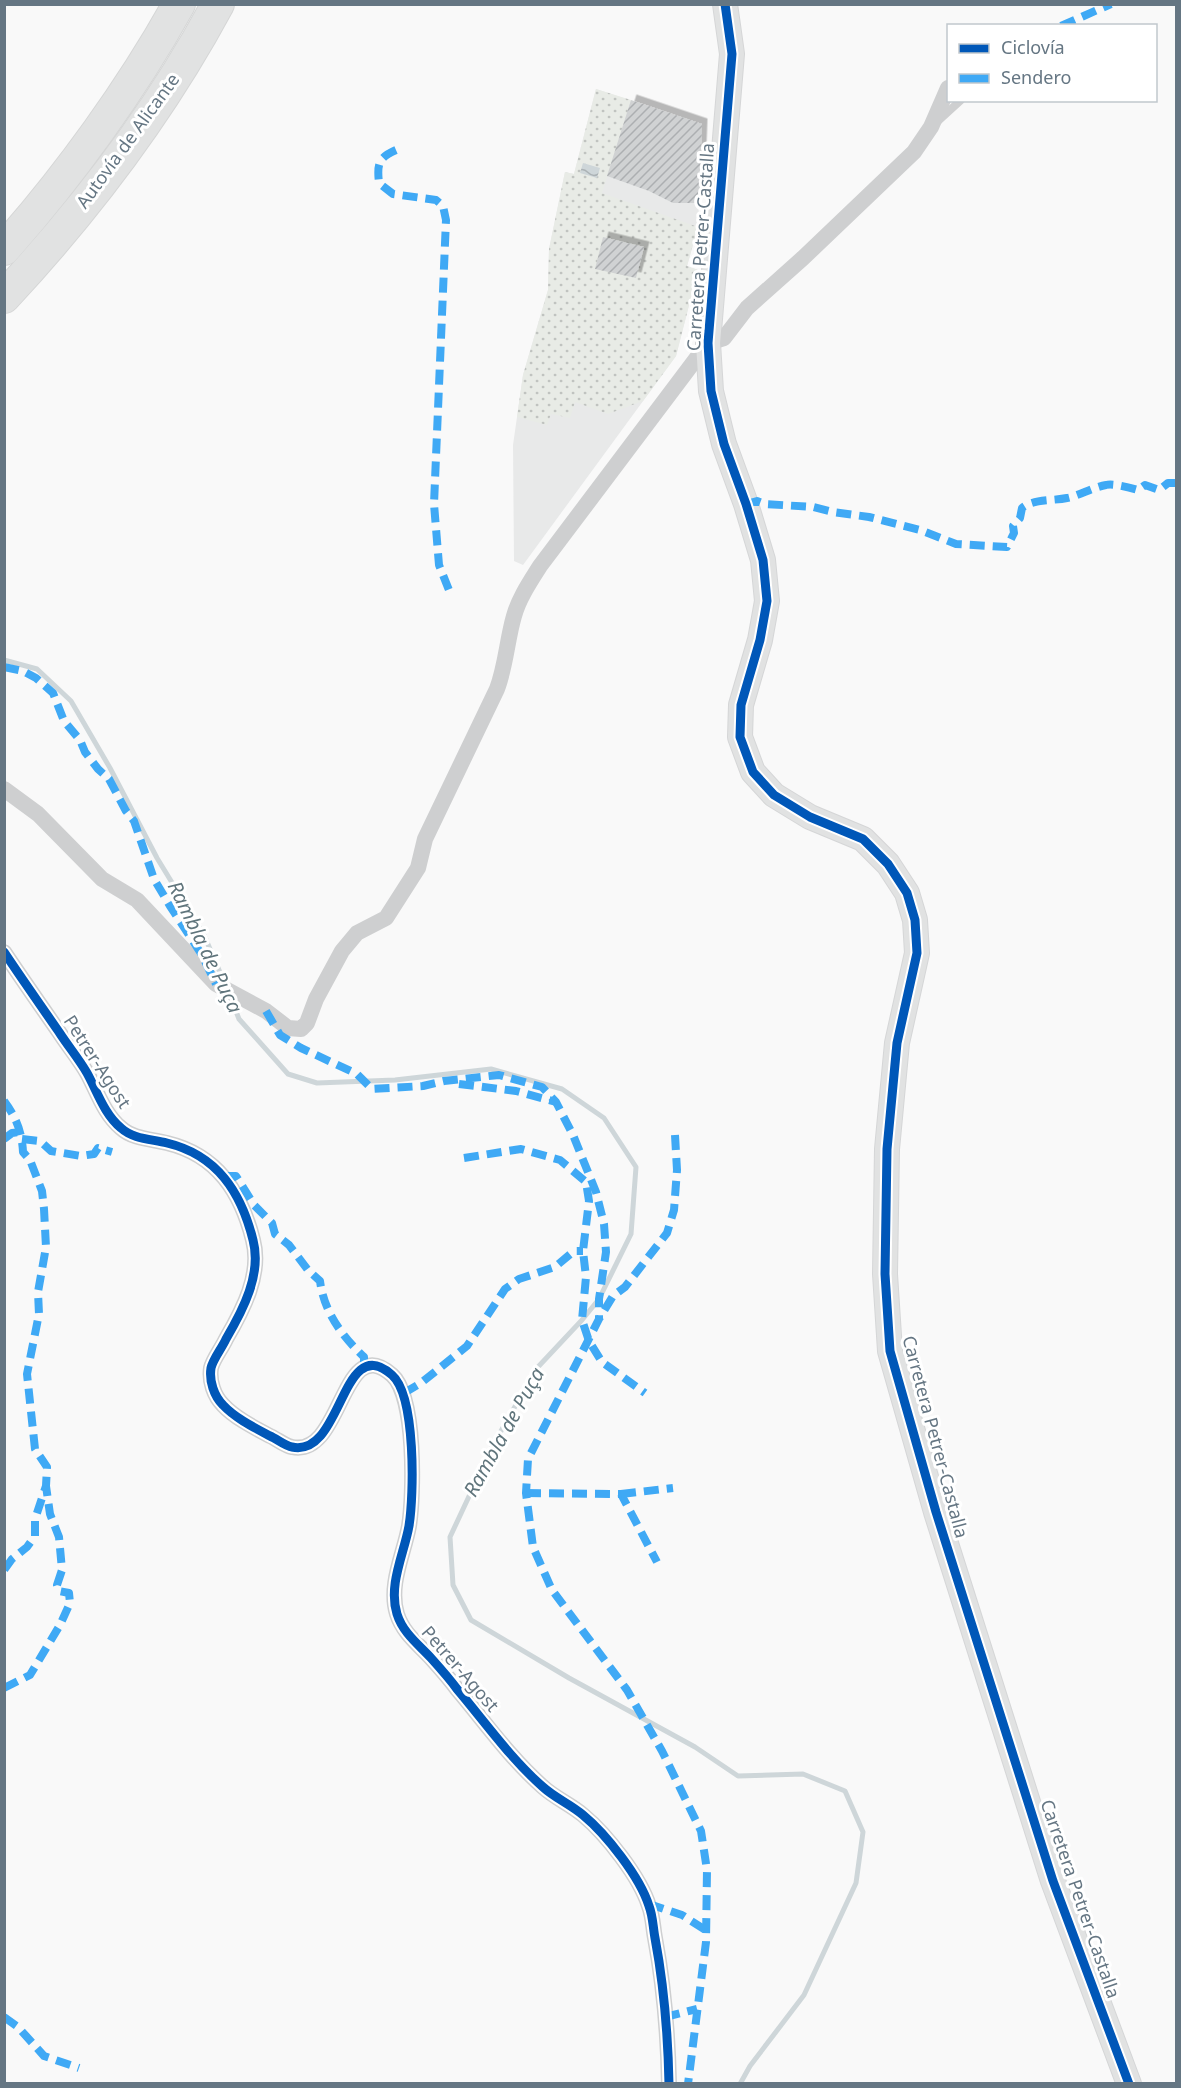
<svg xmlns="http://www.w3.org/2000/svg" width="1181" height="2088" viewBox="0 0 1181 2088" font-family="'Noto Sans',sans-serif">
  <style>
    .built { fill: #e8e9e9 }
    .garden { fill: url(#garden-dots) }
    .water { fill: url(#water-waves) }
    .lines { fill: none; stroke-linecap: round; stroke-linejoin: round }
    .stream { stroke: #ced6d9; stroke-width: 5 }
    .building { fill: url(#building-hatch); filter: url(#shadow) }
    .secondary-casing { stroke: #d5d6d7; stroke-width: 26 }
    .highway-casing { stroke: #d5d6d6; stroke-width: 34 }
    .lane { stroke: #cecfd0; stroke-width: 8 }
    .street { stroke: #cecfd0; stroke-width: 16 }
    .secondary { stroke: #e1e2e2; stroke-width: 24 }
    .highway { stroke: #e1e2e2; stroke-width: 32 }
    .quiet { stroke: #3fa9f5; stroke-width: 8; stroke-dasharray: 15 8; stroke-linecap: butt }
    .cycleway-casing { stroke: #fff; stroke-width: 13 }
    .cycleway { stroke: #0057b8; stroke-width: 9 }
    .labels { text-anchor: middle; stroke-width: 6; stroke-linejoin: round; paint-order: stroke }
    .street-label { font-size: 18px; fill: #657683; stroke: #fff }
    .water-label { font-size: 20px; font-style: italic; fill: #60757c; stroke: #fff }
  </style>
  <defs>
    <pattern id="garden-dots" width="8" height="8" patternUnits="userSpaceOnUse" patternTransform="scale(1.5)"><rect width="8" height="8" fill="#e8ebe6"/><path d="M2 2h.1M6 6h.1" fill="none" stroke="#c0c3c0" stroke-width="1.8" stroke-linecap="round"/></pattern>
    <pattern id="water-waves" width="16" height="10" patternUnits="userSpaceOnUse" patternTransform="scale(1.5)"><rect width="16" height="10" fill="#ced6d9"/><path d="M0 5q4-4 8 0t8 0" fill="none" stroke="#abb2b5"/></pattern>
    <pattern id="building-hatch" width="6" height="6" patternUnits="userSpaceOnUse" patternTransform="scale(1.5)"><rect width="6" height="6" fill="#d0d2d3"/><path d="M-1 1l2-2M0 6l6-6M5 7l2-2" fill="none" stroke="#acafb1"/></pattern>
    <filter id="shadow"><feDropShadow dx="5.5" dy="-5.5" stdDeviation="0" flood-color="#0004"/></filter>
  </defs>
  <rect width="100%" height="100%" fill="#f9f9f9"/>
  <path class="built" d="M596 89 702 124 698 227 687 266 698 270 676 356 523 565 514 561 513 445 523 375 548 290 549 249 565 172 574 174Z"/>
  <path class="garden" d="M596 89 631 100 602 193 698 227 687 266 698 270 676 356 643 401 608 414 575 402 570 418 551 414 547 425 517 417 523 375 548 290 549 249 565 172 574 174Z"/>
  <path class="water" d="M583 163 600 168 597 178 580 173Z"/>
  <g class="lines">
    <g class="stream">
      <path d="M4 660 37 669 71 701 110 768 157 858 204 935 225 984"/>
      <path d="M230 996 239 1019 288 1074 317 1083 395 1080 491 1069 562 1089 604 1118 636 1167 631 1234 599 1299 582 1320 537 1368 493 1445 450 1537 453 1585 471 1620 569 1678 695 1747 738 1776 803 1774 845 1791 863 1832 856 1883 804 1995 750 2066 740 2084"/>
    </g>
  </g>
  <g class="building">
    <path d="M631 100 702 124 699 203H673L649 191 607 176Z"/>
    <path d="M603 237 644 247 636 278 595 269Z"/>
  </g>
  <g class="lines">
    <defs>
      <path id="secondary" d="M725 4 732 54 708 343 711 391 724 444 746 504 763 560 767 601 760 640 741 705 740 737 753 772 774 795 810 817 863 839 888 864 907 893 915 920 917 953 897 1043 887 1149 885 1274 890 1351 936 1512 1053 1881 1129 2084"/>
      <g id="highway">
        <path d="M4 249C68 177 132 89 179 4"/>
        <path d="M4 297C86 209 161 110 218 4"/>
      </g>
    </defs>
    <use href="#secondary" class="secondary-casing"/>
    <use href="#highway" class="highway-casing"/>
    <path class="lane" d="M938 121 961 100"/>
    <g class="street">
      <path d="M4 789 38 814 102 879 137 900 216 984 266 1011 288 1028 301 1029 307 1023 316 999 342 951 357 933 386 918 418 868 425 839 497 689C506 665 507 640 514 616 519 598 530 582 540 566L708 343 724 338 747 308 803 258 914 152 931 127 948 88"/>
      <path d="M4 952C22 979 41 1006 59 1032 68 1046 79 1059 87 1073 97 1091 104 1114 121 1128 133 1139 151 1139 167 1143 217 1155 241 1192 253 1240 262 1274 243 1310 226 1339 222 1348 213 1359 211 1368 209 1381 214 1396 223 1405 235 1418 255 1428 270 1436 277 1439 285 1446 292 1447 343 1458 341 1330 392 1375 416 1396 414 1495 409 1526 404 1554 388 1585 397 1614 403 1633 418 1644 431 1658 440 1668 449 1678 457 1689 485 1722 510 1758 543 1787 555 1798 570 1804 583 1815 606 1834 640 1877 649 1906 653 1916 653 1928 655 1938 664 1986 668 2035 669 2084"/>
    </g>
    <use href="#secondary" class="secondary"/>
    <use href="#highway" class="highway"/>
    <g class="quiet">
      <path d="M1061 26 1111 4"/>
      <path d="M396 150C378 158 377 164 379 183L393 194 436 200 443 206 446 220 434 504 439 565 449 590"/>
      <path d="M746 504 757 501 765 504 813 507 833 512 869 517 920 530 956 544 1007 547 1014 533 1013 526 1020 518 1022 508C1033 499 1052 501 1067 498 1078 496 1094 487 1106 485 1113 483 1131 488 1138 490L1145 485 1159 490 1168 483H1176"/>
      <path d="M4 667 23 671 36 678 53 693 64 721 80 740 85 752 98 769 109 779 126 811 134 821 154 879 170 906 202 955 216 984"/>
      <path d="M266 1011 280 1035 301 1048 357 1074 372 1089 423 1086 444 1081 499 1075 542 1087 556 1102 573 1135 596 1192 604 1224 606 1252 599 1299V1319"/>
      <path d="M459 1084 516 1091 556 1102"/>
      <path d="M4 1101C16 1117 22 1132 23 1152L30 1160 42 1191 44 1209 46 1247 38 1292 39 1314 27 1374 35 1449 47 1467 46 1486 35 1519V1536L27 1547 12 1559 4 1570"/>
      <path d="M675 1135 677 1170 674 1210 667 1233 625 1287 613 1296 599 1319 528 1459 526 1493 533 1547 552 1590 627 1690 662 1751 701 1831 707 1870 706 1942 688 2084"/>
      <path d="M4 1139 12 1133 20 1132"/>
      <path d="M22 1139 40 1141 51 1151 81 1156 94 1154 98 1148 112 1152"/>
      <path d="M464 1158 521 1149 560 1160 586 1182 589 1201 583 1251 586 1277 582 1320 589 1341 602 1362 645 1393"/>
      <path d="M225 1176H236L254 1205 272 1223 275 1234 289 1245 308 1270 320 1281C324 1312 342 1336 364 1357V1367"/>
      <path d="M404 1393 421 1383 467 1346 505 1289 519 1279 555 1267 574 1251H583"/>
      <path d="M526 1493 621 1494 657 1562"/>
      <path d="M621 1494 673 1488"/>
      <path d="M4 1688 30 1675 60 1625 70 1603 69 1593 59 1591 57 1585 62 1570 59 1537 50 1514 46 1486"/>
      <path d="M649 1904 682 1915 707 1931"/>
      <path d="M4 2017 18 2027 44 2056 79 2068"/>
      <path d="M665 2017 697 2009"/>
    </g>
    <defs>
      <g id="cycleway">
        <path d="M725 4 732 54 708 343 711 391 724 444 746 504 763 560 767 601 760 640 741 705 740 737 753 772 774 795 810 817 863 839 888 864 907 893 915 920 917 953 897 1043 887 1149 885 1274 890 1351 936 1512 1053 1881 1129 2084"/>
        <path d="M4 952C22 979 41 1006 59 1032 68 1046 79 1059 87 1073 97 1091 104 1114 121 1128 133 1139 151 1139 167 1143 217 1155 241 1192 253 1240 262 1274 243 1310 226 1339 222 1348 213 1359 211 1368 209 1381 214 1396 223 1405 235 1418 255 1428 270 1436 277 1439 285 1446 292 1447 343 1458 341 1330 392 1375 416 1396 414 1495 409 1526 404 1554 388 1585 397 1614 403 1633 418 1644 431 1658 440 1668 449 1678 457 1689 485 1722 510 1758 543 1787 555 1798 570 1804 583 1815 606 1834 640 1877 649 1906 653 1916 653 1928 655 1938 664 1986 668 2035 669 2084"/>
      </g>
    </defs>
    <use href="#cycleway" class="cycleway-casing"/>
    <use href="#cycleway" class="cycleway"/>
  </g>
  <g class="labels">
    <g class="street-label">
      <text transform="translate(128 141) rotate(-54)" y="6">Autovía de Alicante</text>
      <text transform="translate(701 247) rotate(-86)" y="6">Carretera Petrer-Castalla</text>
      <text transform="translate(97 1062) rotate(57)" y="6">Petrer-Agost</text>
      <text transform="translate(935 1437) rotate(75)" y="6">Carretera Petrer-Castalla</text>
      <text transform="translate(460 1669) rotate(49)" y="6">Petrer-Agost</text>
      <text transform="translate(1080 1899) rotate(71)" y="6">Carretera Petrer-Castalla</text>
    </g>
    <g class="water-label">
      <text transform="translate(205 947) rotate(64)" y="7">Rambla de Puça</text>
      <text transform="translate(504 1432) rotate(-61)" y="7">Rambla de Puça</text>
    </g>
  </g>
  <rect width="1181" height="2088" fill="none" stroke="#657683" stroke-width="12"/>
  <rect x="947" y="24" width="210" height="78" fill="#ffffff" stroke="#c1c8cd" stroke-width="1.5"/>
  <rect x="959" y="44" width="30" height="9" fill="#0057b8" stroke="#c1c8cd" stroke-width="1.5"/>
  <text x="1001" y="54" font-size="18" fill="#657683">Ciclovía</text>
  <rect x="959" y="74" width="30" height="9" fill="#3fa9f5" stroke="#c1c8cd" stroke-width="1.5"/>
  <text x="1001" y="84" font-size="18" fill="#657683">Sendero</text>
</svg>
